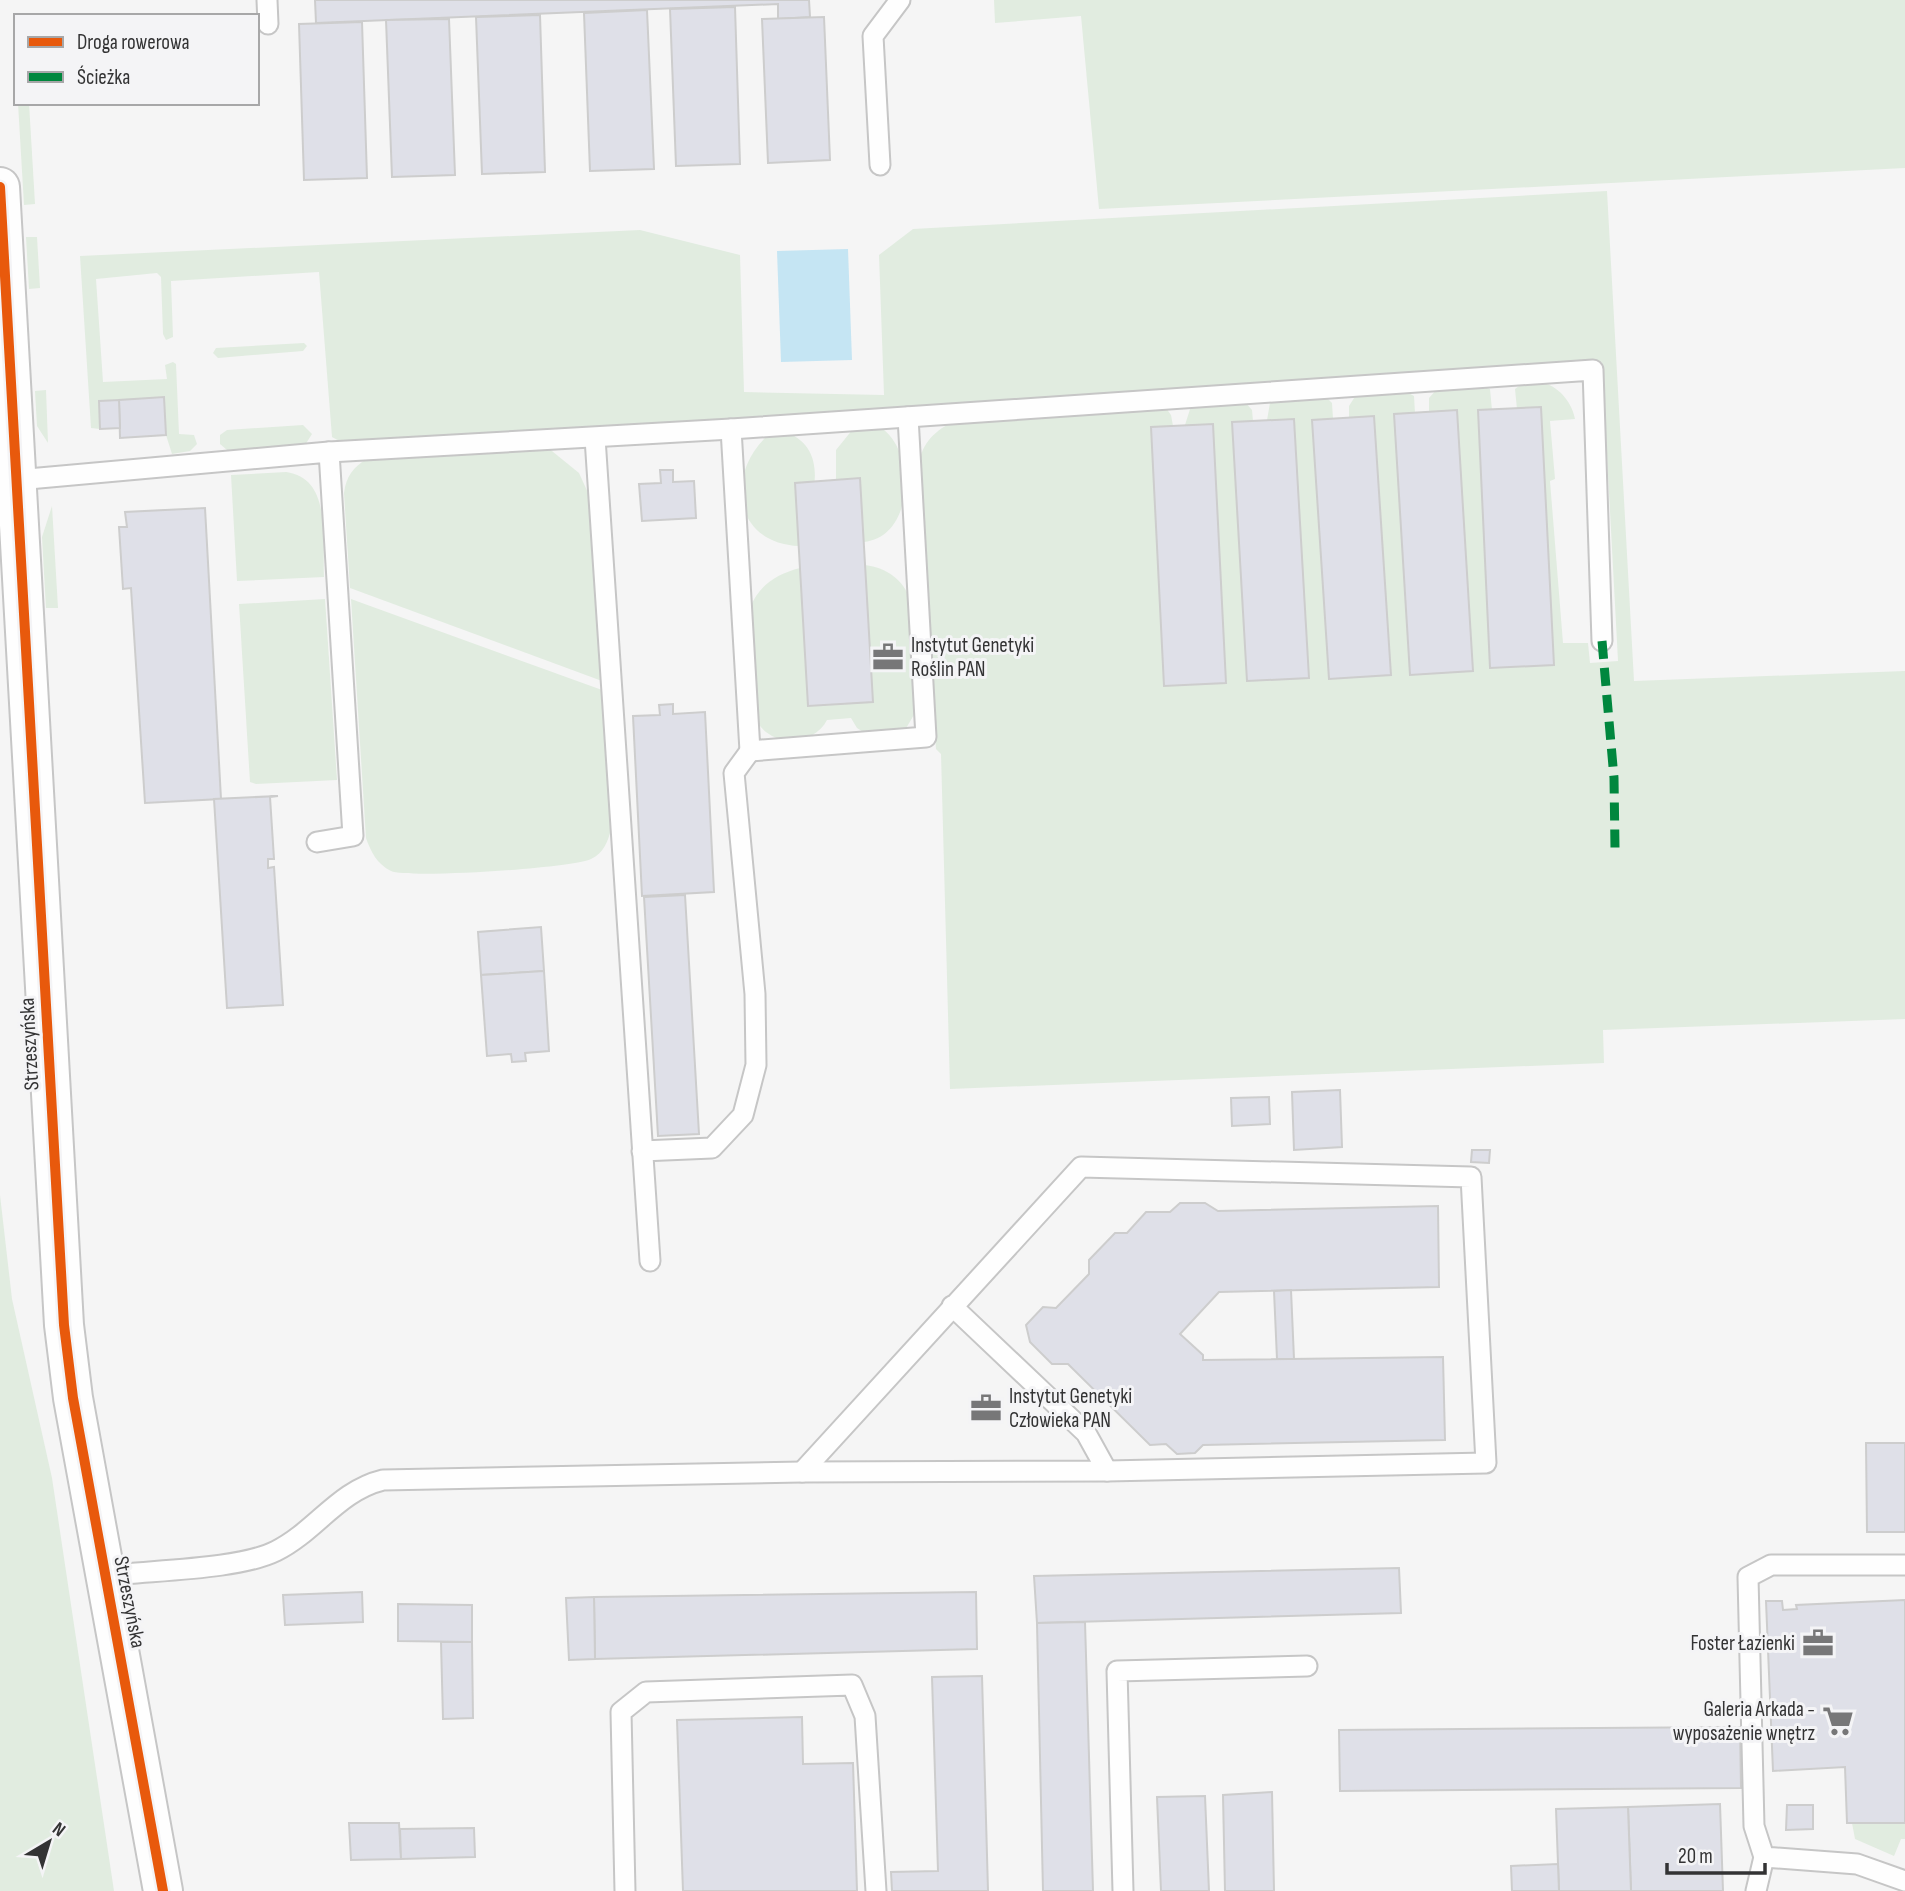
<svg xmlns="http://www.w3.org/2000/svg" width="1905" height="1891" viewBox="0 0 1905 1891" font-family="'Sofia Sans Condensed',sans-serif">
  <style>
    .green { fill: #e1ece0 }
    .water { fill: #c5e5f3 }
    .building { fill: #dfe0e8; stroke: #cdcdcd; stroke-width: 2 }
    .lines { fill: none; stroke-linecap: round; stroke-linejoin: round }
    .lane-casing { stroke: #c6c6c6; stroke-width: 23 }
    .secondary-casing { stroke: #c6c6c6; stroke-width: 42 }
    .lane { stroke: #fefefe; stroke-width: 19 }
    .secondary { stroke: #fefefe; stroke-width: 38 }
    .quiet { stroke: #00873e; stroke-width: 9; stroke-dasharray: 18 9; stroke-linecap: butt }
    .cycleway-casing { stroke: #f4f4f6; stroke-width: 15 }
    .cycleway { stroke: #e8590c; stroke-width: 10 }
    .labels { text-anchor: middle; stroke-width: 6; stroke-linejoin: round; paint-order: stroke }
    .poi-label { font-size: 21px; fill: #333334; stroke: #f4f4f6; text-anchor: start }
    .street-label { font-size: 21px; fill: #333334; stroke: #f4f4f6 }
  </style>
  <rect width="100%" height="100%" fill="#f5f5f5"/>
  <g class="green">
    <path d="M994 0H1905V168L1099 209 1081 16 995 23Z"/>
    <path d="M18 103H29L35 204 24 205Z"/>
    <path d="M1607 191 1634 681 1905 671V1019L1603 1030 1604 1063 950 1089 941 754 936 749 918 468C921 445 932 433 952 422L1166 408 1171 415 1173 426 1151 428 1164 686 1226 683 1213 425H1185L1191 406 1245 402 1252 410 1253 421 1232 423 1247 681 1308 678 1294 419 1267 420 1270 403 1276 399 1326 397 1332 403 1333 419 1312 421 1329 678 1391 675 1374 417 1349 418V406L1356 395 1405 391 1414 396 1415 413 1394 415 1410 674 1473 671 1457 411 1429 412V398L1437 389 1485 387 1490 389 1492 410 1478 411 1490 668 1553 665 1541 408 1517 409 1515 389C1540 370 1570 392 1575 419L1550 421 1555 479 1550 481 1563 643H1588L1590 663 1618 661 1602 362 345 444 332 437 319 272 171 281 173 337 166 340 163 334 161 277 157 273 96 279 103 382 167 379 165 365 173 362 176 364 179 434 194 435 197 444 190 451 172 454 166 435 164 397 99 401 100 429 91 428 80 256 640 230 740 255 744 392 884 395 879 255 913 229Z"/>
    <path d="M26 237H37L40 288 29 289Z"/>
    <path d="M304 343 307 346 303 351 218 358 213 353 216 348Z"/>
    <path d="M46 390 48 443 37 426 35 391Z"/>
    <path d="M303 425 312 434 305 445 227 450 220 444V435L227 430Z"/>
    <path d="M879 427C915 445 917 536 864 542L860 479 836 480V450L853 429Z"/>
    <path d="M788 433C835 453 808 510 799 546 734 543 725 476 767 436Z"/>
    <path d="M547 447 579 473 589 495 602 681 350 588 344 493C346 477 353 467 367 459Z"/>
    <path d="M286 472C333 478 322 542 324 577L237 581 231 475Z"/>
    <path d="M52 506 58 608H46L42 537Z"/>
    <path d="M865 565C887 568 903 579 911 601L918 708 905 730 868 735 857 728 851 718 827 720C814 746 771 748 757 721L750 608C759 585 777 574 800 568L808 706 873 702Z"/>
    <path d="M325 599 337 780 256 784 250 782 239 604Z"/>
    <path d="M351 599 602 690 611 829C608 841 604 853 591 859 574 868 408 879 391 871 377 864 371 852 366 838Z"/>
    <path d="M0 1195 12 1299 52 1478 114 1891H0Z"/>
    <path d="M1902 1821 1905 1824V1839H1901L1894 1856 1855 1839 1852 1823Z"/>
  </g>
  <path class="water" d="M848 249 852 360 781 362 777 251Z"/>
  <g class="building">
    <path d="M315 0H809L810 17 778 19V4L316 23Z"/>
    <path d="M735 7 740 164 676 166 670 9Z"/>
    <path d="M647 10 654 169 590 171 584 13Z"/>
    <path d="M540 15 545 172 482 174 476 17Z"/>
    <path d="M824 17 830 160 768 163 762 19Z"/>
    <path d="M449 19 455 175 392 177 386 20Z"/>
    <path d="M362 22 367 178 304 180 299 24Z"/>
    <path d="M164 397 166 435 120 438 119 400Z"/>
    <path d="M119 400 120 428 100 429 99 401Z"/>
    <path d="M1541 407 1554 665 1490 668 1478 410Z"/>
    <path d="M1457 410 1473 671 1410 675 1394 414Z"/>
    <path d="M1374 416 1391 675 1329 679 1312 420Z"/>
    <path d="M1294 419 1309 678 1247 681 1232 422Z"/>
    <path d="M1213 424 1226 683 1164 686 1151 427Z"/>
    <path d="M660 470H673V482L694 481 696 518 642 521 639 484 661 483Z"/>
    <path d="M860 478 873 702 808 706 795 483Z"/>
    <path d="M205 508 221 799 145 803 131 588 123 589 119 527H127L125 512Z"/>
    <path d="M673 704V714L705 712 714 892 642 896 633 716 660 715 659 705Z"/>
    <path d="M278 796 270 797 274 859H268V868L274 867 283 1005 227 1008 214 799Z"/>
    <path d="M685 895 699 1134 658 1136 644 897Z"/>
    <path d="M541 927 544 971 481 975 478 932Z"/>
    <path d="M544 971 549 1051 525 1053 526 1061 512 1062 511 1054 487 1056 481 975Z"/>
    <path d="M1340 1090 1342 1147 1294 1150 1292 1092Z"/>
    <path d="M1269 1097 1270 1124 1232 1126 1231 1098Z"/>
    <path d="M1472 1150H1490L1489 1163 1471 1162Z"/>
    <path d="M1180 1203H1205L1218 1211 1438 1206 1439 1287 1219 1292 1180 1334 1203 1355V1360L1443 1357 1445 1440 1203 1445 1195 1453 1177 1454 1166 1444 1150 1445 1068 1364H1052L1030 1342 1026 1325 1043 1307 1056 1308 1089 1274V1260L1115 1233H1127L1146 1212H1170Z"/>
    <path d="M1291 1290 1294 1359H1277L1274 1291Z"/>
    <path d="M1866 1443H1905V1532H1867Z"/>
    <path d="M1399 1568 1401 1613 1037 1623 1034 1576Z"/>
    <path d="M362 1592 363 1622 285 1625 283 1595Z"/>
    <path d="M976 1592 977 1649 595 1659 594 1597Z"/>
    <path d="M594 1597 595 1659 569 1660 566 1598Z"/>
    <path d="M1905 1600V1823H1847L1845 1767 1773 1771 1766 1601H1782L1783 1610 1797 1609 1796 1605Z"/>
    <path d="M398 1604 472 1605V1642L398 1641Z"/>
    <path d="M1085 1622 1093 1891H1043L1037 1623Z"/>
    <path d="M441 1642H472L473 1718 443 1719Z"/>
    <path d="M982 1676 988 1891H892L891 1872 938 1871 932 1677Z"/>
    <path d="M802 1717 803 1764 853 1763 857 1891H683L677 1720Z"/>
    <path d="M1740 1727 1741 1788 1340 1791 1339 1730Z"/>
    <path d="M1272 1792 1274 1891H1225L1223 1795Z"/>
    <path d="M1205 1796 1209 1891H1161L1157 1797Z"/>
    <path d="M1720 1804 1723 1891H1631L1628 1807Z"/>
    <path d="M1787 1805H1813V1829L1786 1830Z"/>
    <path d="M1628 1807 1631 1891H1559L1556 1809Z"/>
    <path d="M349 1823H399L401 1859 351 1860Z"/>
    <path d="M474 1828 475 1857 401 1859 400 1829Z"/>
    <path d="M1558 1864 1559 1891H1512L1511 1866Z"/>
  </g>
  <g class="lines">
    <defs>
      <g id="lane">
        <path d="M267 0 268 24"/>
        <path d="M880 165 873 36 900 0"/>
        <path d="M731 429 750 751 926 737 908 417"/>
        <path d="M595 438 650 1261"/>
        <path d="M329 452 731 429 1593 370 1602 641"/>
        <path d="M17 480 329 452 353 836 317 842"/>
        <path d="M642 1151 712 1148 743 1115 756 1065 755 994 734 773 750 751"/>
        <path d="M802 1472 1081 1167 1471 1177 1486 1463 1107 1471"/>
        <path d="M1905 1565H1771L1748 1577 1754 1826 1764 1857 1857 1864 1905 1881"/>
        <path d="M105 1576C151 1570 238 1570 276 1551 316 1531 338 1491 383 1480L802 1472 1107 1471 1086 1433 952 1306"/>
        <path d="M625 1891 621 1712 646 1692 852 1685 865 1716 876 1891"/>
        <path d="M1123 1891 1117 1671 1307 1666"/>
        <path d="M1756 1891 1764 1857"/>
      </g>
      <path id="secondary" d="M0 187 64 1325 73 1398 163 1891"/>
    </defs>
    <use href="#lane" class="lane-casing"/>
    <use href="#secondary" class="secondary-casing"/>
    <use href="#lane" class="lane"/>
    <use href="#secondary" class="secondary"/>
    <path class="quiet" d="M1602 641 1614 778 1615 848"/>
    <defs>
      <path id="cycleway" d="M0 187 64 1325 73 1398 163 1891"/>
    </defs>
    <use href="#cycleway" class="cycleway-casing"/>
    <use href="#cycleway" class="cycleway"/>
  </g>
  <defs>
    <symbol id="office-bare" viewBox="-9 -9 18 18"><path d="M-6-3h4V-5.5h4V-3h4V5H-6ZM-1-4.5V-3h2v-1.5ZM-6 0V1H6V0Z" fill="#777778" stroke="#f4f4f6" stroke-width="2.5" paint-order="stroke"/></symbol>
    <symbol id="supermarket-bare" viewBox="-9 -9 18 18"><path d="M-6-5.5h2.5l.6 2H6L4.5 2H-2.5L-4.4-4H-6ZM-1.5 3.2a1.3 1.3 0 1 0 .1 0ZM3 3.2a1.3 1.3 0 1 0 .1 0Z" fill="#777778" stroke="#f4f4f6" stroke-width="2.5" paint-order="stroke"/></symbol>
  </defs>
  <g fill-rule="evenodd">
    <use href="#office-bare" x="866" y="635" width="44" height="44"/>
    <use href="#office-bare" x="964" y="1386" width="44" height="44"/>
    <use href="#office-bare" x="1796" y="1621" width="44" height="44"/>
    <use href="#supermarket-bare" x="1816" y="1699" width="44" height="44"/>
  </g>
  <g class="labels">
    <g class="poi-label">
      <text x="911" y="652">Instytut Genetyki<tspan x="911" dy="24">Roślin PAN</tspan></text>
      <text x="1009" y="1403">Instytut Genetyki<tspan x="1009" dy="24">Człowieka PAN</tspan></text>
      <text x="1795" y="1650" text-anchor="end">Foster Łazienki</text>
      <text x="1815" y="1716" text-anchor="end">Galeria Arkada -<tspan x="1815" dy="24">wyposażenie wnętrz</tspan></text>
    </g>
    <g class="street-label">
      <text transform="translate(29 1044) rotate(-93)" y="7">Strzeszyńska</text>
      <text transform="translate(130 1602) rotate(79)" y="7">Strzeszyńska</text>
    </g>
  </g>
  <rect x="14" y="14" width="245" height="91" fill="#f4f4f6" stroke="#a7a7a8" stroke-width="2"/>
  <rect x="28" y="37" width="35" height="10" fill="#e8590c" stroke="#a7a7a8" stroke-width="2"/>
  <text x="77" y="49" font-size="21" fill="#333334">Droga rowerowa</text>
  <rect x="28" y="72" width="35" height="10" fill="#00873e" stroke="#a7a7a8" stroke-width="2"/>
  <text x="77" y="84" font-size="21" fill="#333334">Ścieżka</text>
  <g transform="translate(49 1842) rotate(38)" stroke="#f4f4f6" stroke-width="5" paint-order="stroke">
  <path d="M0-5L12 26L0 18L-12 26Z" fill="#333334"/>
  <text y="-10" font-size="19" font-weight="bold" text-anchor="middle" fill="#333334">N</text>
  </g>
  <path d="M1667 1863v10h98v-10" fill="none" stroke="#333334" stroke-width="3.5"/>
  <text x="1678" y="1863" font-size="21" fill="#333334" stroke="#f4f4f6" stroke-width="5" paint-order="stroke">20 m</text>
</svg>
